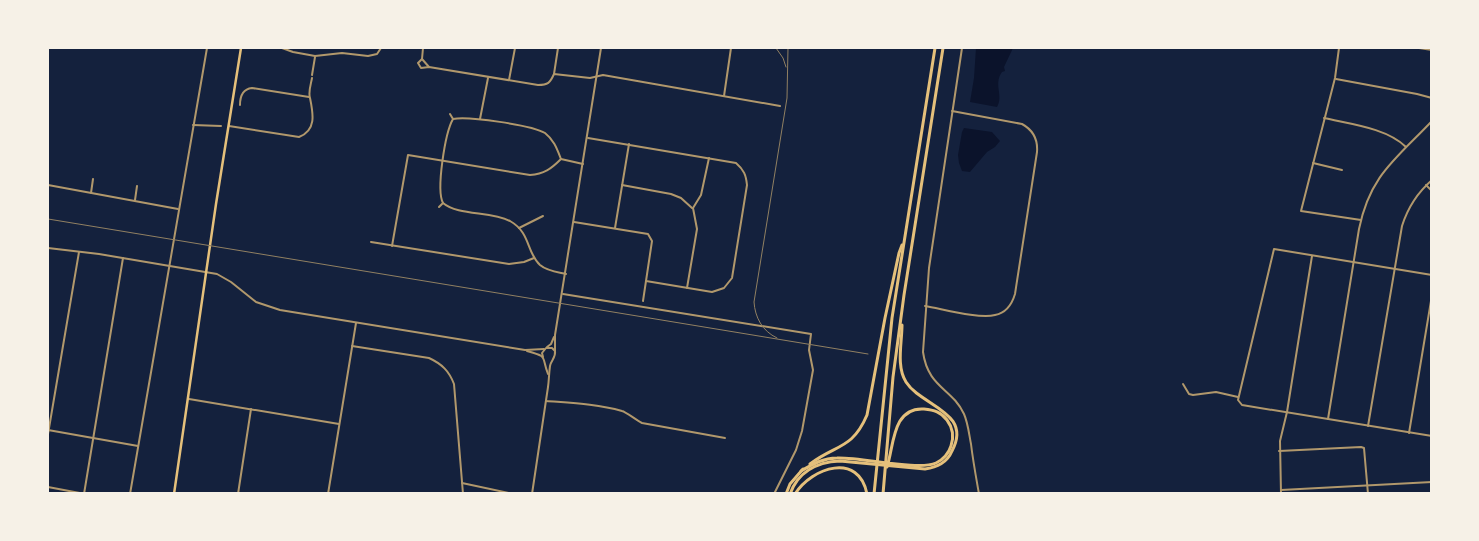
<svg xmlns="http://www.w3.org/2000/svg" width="1479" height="541" viewBox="0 0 1479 541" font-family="'Exo 2',sans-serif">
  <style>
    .water { fill: #0b132b }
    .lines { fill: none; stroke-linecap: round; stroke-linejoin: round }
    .minor { stroke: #b1986c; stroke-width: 2 }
    .tertiary { stroke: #b1986c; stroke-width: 2 }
    .secondary { stroke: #e5c07b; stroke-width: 2.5 }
    .motorway { stroke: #e5c07b; stroke-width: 3 }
    .rail { stroke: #918062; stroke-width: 1 }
  </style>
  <rect width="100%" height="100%" fill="#14213d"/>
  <g class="water">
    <path d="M976 48H1013L1004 67 1005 71 1002 72C993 84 1004 96 997 107L970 102 974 78Z"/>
    <path d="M964 128 992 132 1000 141 995 147 987 152 970 172 962 171 959 163 958 155 962 132Z"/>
  </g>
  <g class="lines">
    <g class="minor">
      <path d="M282 48 293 52 315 56 342 53 368 56 377 54 381 48"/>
      <path d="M423 48 422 59 429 67"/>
      <path d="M962 48 929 268 923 352C928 388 952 388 964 414 968 423 969 434 971 444 973 461 976 477 979 494"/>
      <path d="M1339 48 1335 78 1301 211 1361 220"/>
      <path d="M1419 48 1432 50"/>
      <path d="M422 59 418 63 421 68 429 67 538 85C548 85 550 83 554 74L590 78 603 75 780 106"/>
      <path d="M554 74 558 48"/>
      <path d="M312 75 315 57"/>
      <path d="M1336 79 1417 94 1432 98"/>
      <path d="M509 80 515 48"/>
      <path d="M724 96 731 48"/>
      <path d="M240 105C240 96 243 89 252 88L309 97"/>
      <path d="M450 114 453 119C468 116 532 125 545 133 554 140 557 149 561 159L583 164"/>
      <path d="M1324 118C1350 124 1387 128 1406 147"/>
      <path d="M480 119 488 78"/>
      <path d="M193 125 221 126"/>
      <path d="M229 126 299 137C317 130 313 113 310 98 308 92 311 84 312 78"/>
      <path d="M588 138 736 163C744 170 746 175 747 185L732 278 724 288 712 292 646 281"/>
      <path d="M1313 163 1342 170"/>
      <path d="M48 177V173"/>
      <path d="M48 185 178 209"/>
      <path d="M622 185 671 194 681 198 692 208"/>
      <path d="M1426 185 1432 191"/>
      <path d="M91 193 93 179"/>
      <path d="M135 200 137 186"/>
      <path d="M443 203C458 216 491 211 510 221 531 233 526 252 540 265 547 271 557 272 566 274"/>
      <path d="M439 207 443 203C436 190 445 133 453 119"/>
      <path d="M574 222 648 234 652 241 643 301"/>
      <path d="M519 228 543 216"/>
      <path d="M615 228 629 144"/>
      <path d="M371 242 509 264 524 262 534 258"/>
      <path d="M392 246 408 155 530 175C544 174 551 169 561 159"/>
      <path d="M1432 275 1274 249 1238 400 1242 405 1432 436"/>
      <path d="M687 288 697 229 693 208 701 195 709 158"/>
      <path d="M563 294 811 334 809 350 813 370 802 431 796 450 774 494"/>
      <path d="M925 306C943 309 979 319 995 315 1006 313 1012 304 1015 294L1037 152C1038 139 1033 130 1022 124L952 111"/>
      <path d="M352 346 429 358C442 364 449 371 454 384L463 494"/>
      <path d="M1183 384 1189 394 1193 395 1216 392 1238 397"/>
      <path d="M189 399 339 424"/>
      <path d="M546 401C571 403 597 404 622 411 626 412 636 420 642 423L725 438"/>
      <path d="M1328 419 1359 229C1370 175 1396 159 1432 121"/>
      <path d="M1368 426 1402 226C1408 207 1417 193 1432 180"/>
      <path d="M48 430 138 446"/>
      <path d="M1409 433 1432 295"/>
      <path d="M48 434 79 252"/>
      <path d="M1279 451 1361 447 1364 448 1368 494"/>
      <path d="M462 483 514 494"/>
      <path d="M48 487 85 494"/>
      <path d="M1281 490 1432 482"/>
      <path d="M84 494 123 258"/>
      <path d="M130 494 207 48"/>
      <path d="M238 494 251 409"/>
      <path d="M328 494 356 323"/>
      <path d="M1281 494 1280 441 1287 412 1312 256"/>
    </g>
    <g class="tertiary">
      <path d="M48 248 99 254 217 274 231 282 256 302 280 310 525 350 544 349"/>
      <path d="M547 347 551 344 554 337"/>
      <path d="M527 351C549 357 541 356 548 374"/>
      <path d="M555 351V335L601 48"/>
      <path d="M532 494 548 387C549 380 549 373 550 366 551 360 556 358 555 351L552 348H546L542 353 543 357"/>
    </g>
    <path class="secondary" d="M174 494 216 204 241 48"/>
    <g class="motorway">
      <path d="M810 464C836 444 852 450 867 415L885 318 899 253 902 245"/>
      <path d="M801 471C813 464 823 458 837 458 861 457 918 471 936 463 943 460 949 453 951 446 954 437 953 428 947 420 941 412 934 410 924 409 892 407 894 446 887 467"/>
      <path d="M786 494 790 484 803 469"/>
      <path d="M790 494C798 472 817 462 840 461L925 469C937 467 947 463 952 451 973 412 921 406 906 382 896 366 902 343 902 325"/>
      <path d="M795 494C812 467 859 452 867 494"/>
      <path d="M874 494 892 318 935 48"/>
      <path d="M883 494 893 377 904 295 943 48"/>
    </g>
    <g class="rail">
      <path d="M776 48 783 58 786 67"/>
      <path d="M48 219 868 354"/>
      <path d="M777 338C762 331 755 317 754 302L787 98 788 48"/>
    </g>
  </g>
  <rect width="1479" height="541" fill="none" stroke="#f6f1e7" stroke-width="98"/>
</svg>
